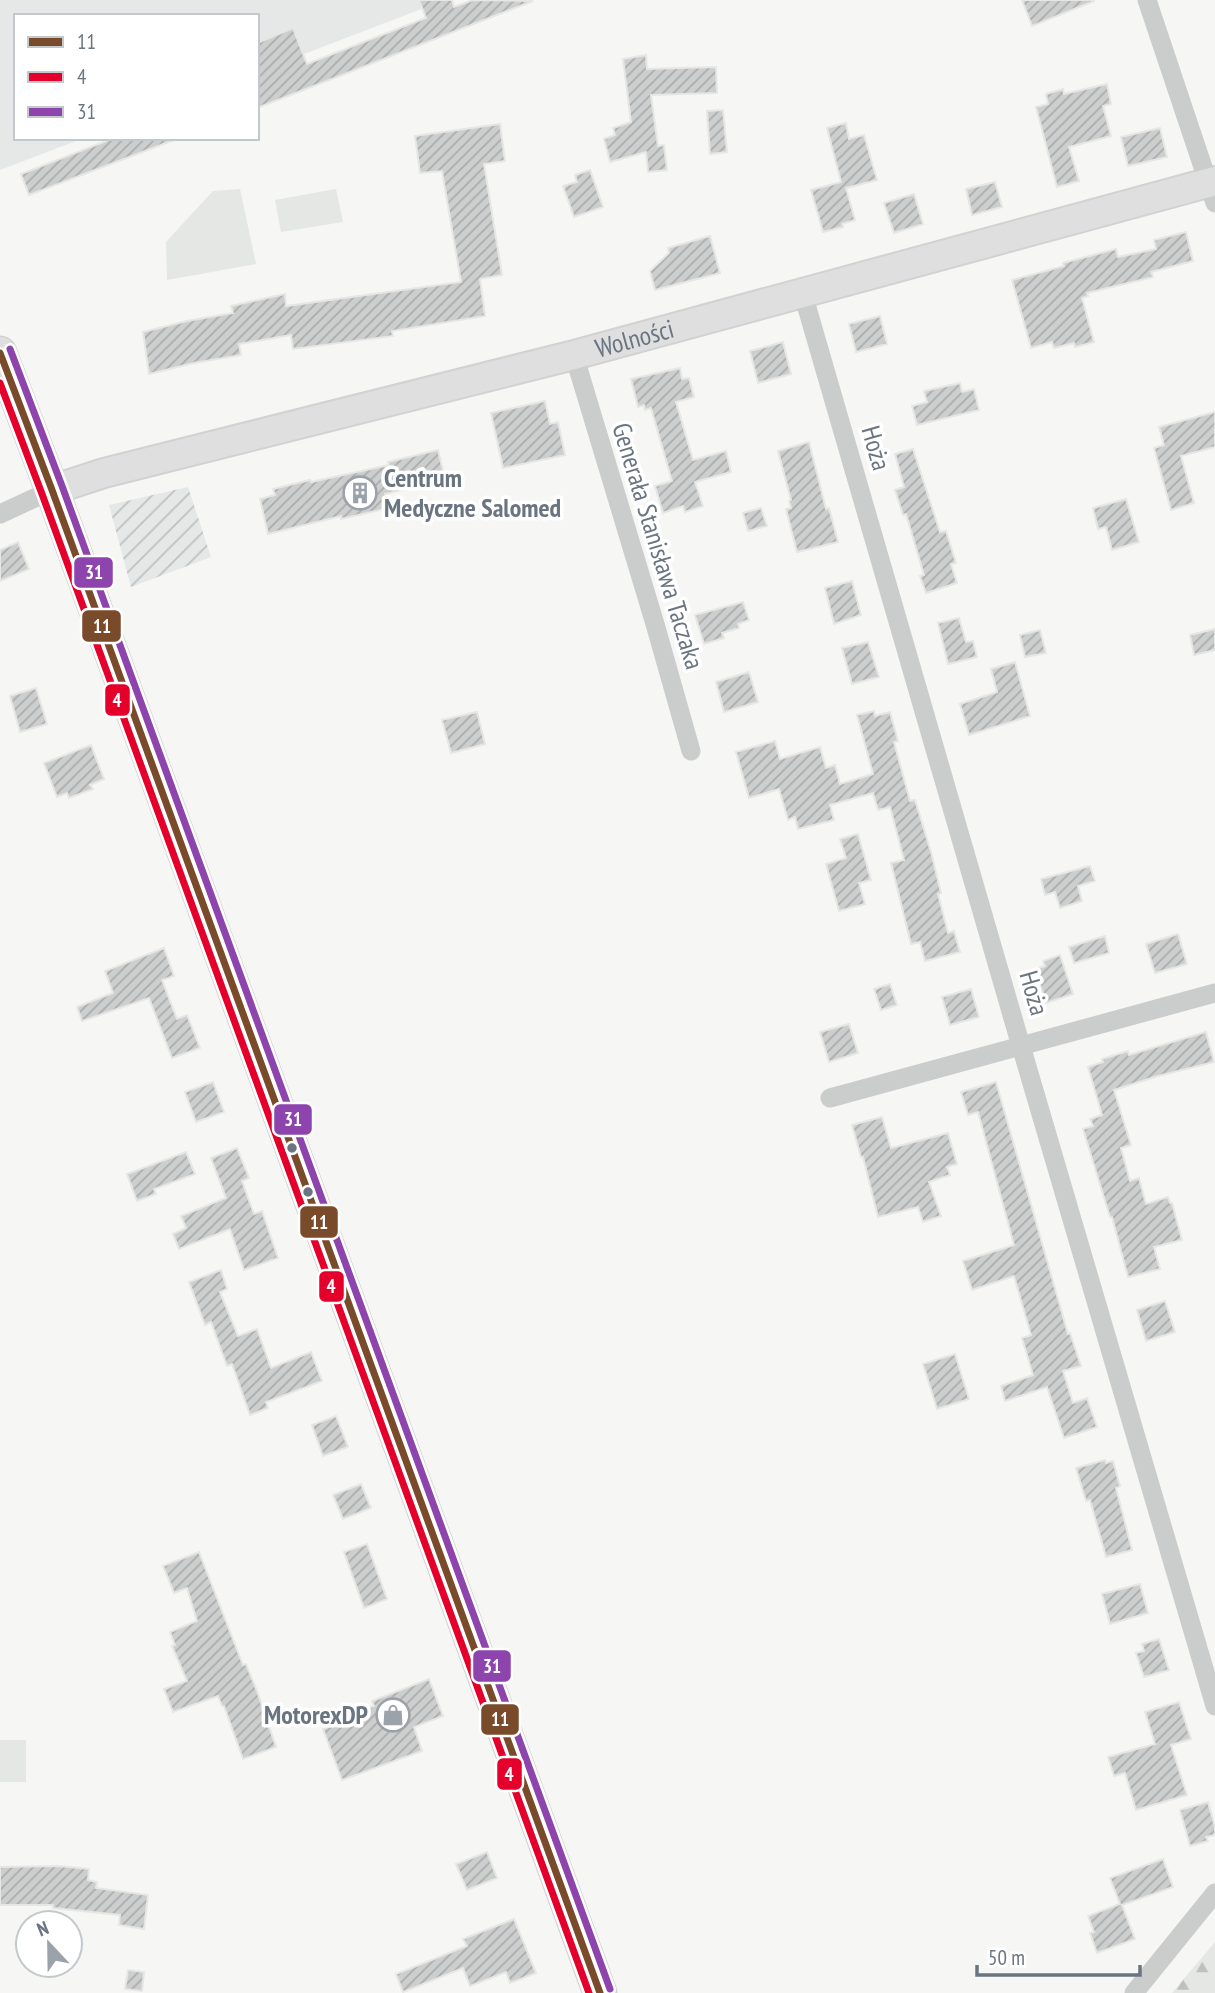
<svg xmlns="http://www.w3.org/2000/svg" width="1215" height="1993" viewBox="0 0 1215 1993" font-family="'PT Sans Narrow',sans-serif">
  <style>
    .built { fill: #e6e7e7 }
    .industrial { fill: url(#industrial-furrows) }
    .forest { fill: url(#forest-firs) }
    .park { fill: #e4e7e3 }
    .building { fill: url(#building-hatch); stroke: #e6e6e4; stroke-width: 2 }
    .lines { fill: none; stroke-linecap: round; stroke-linejoin: round }
    .secondary-casing { stroke: #d2d2d2; stroke-width: 32 }
    .primary-casing { stroke: #d2d2d3; stroke-width: 35 }
    .street { stroke: #cbcccc; stroke-width: 19 }
    .secondary { stroke: #dfdfe0; stroke-width: 28 }
    .primary { stroke: #dfdfe0; stroke-width: 32 }
    .bus-1-casing { stroke: #fff; stroke-width: 12 }
    .bus-2-casing { stroke: #fff; stroke-width: 12 }
    .bus-3-casing { stroke: #fff; stroke-width: 12 }
    .bus-1 { stroke: #7a4b2a; stroke-width: 7 }
    .bus-2 { stroke: #e4002b; stroke-width: 7 }
    .bus-3 { stroke: #8e44ad; stroke-width: 7 }
    .bus-dot { fill: #6a7581; stroke: #fff; stroke-width: 2.5 }
    .labels { text-anchor: middle; stroke-width: 7; stroke-linejoin: round; paint-order: stroke }
    .street-label { font-size: 26px; fill: #6a7581; stroke: #fff }
    .poi-label { font-size: 26px; font-weight: bold; fill: #6a7581; stroke: #fff; text-anchor: start }
    .line-badge { stroke: #fff; stroke-width: 2.5 }
    .badge-label { font-size: 19px; text-anchor: middle; font-weight: bold; fill: #fff }
  </style>
  <defs>
    <pattern id="industrial-furrows" width="10" height="10" patternUnits="userSpaceOnUse" patternTransform="scale(1.75)"><rect width="10" height="10" fill="#e6e7e7"/><path d="M-1 1l2-2M0 10L10 0M9 11l2-2" fill="none" stroke="#bec0c1"/></pattern>
    <pattern id="forest-firs" width="22" height="20" patternUnits="userSpaceOnUse" patternTransform="scale(1.75)"><rect width="22" height="20" fill="#e4e7e3"/><path d="M5 1l3.5 6h-7zM16 11l3.5 6h-7z" fill="#bdc0bd"/></pattern>
    <pattern id="building-hatch" width="6" height="6" patternUnits="userSpaceOnUse" patternTransform="scale(1.75)"><rect width="6" height="6" fill="#cdcece"/><path d="M-1 1l2-2M0 6l6-6M5 7l2-2" fill="none" stroke="#aaacad"/></pattern>
  </defs>
  <rect width="100%" height="100%" fill="#f6f6f5"/>
  <path class="built" d="M0 0H445L257 72V16H16V138H84L0 170Z"/>
  <path class="industrial" d="M188 487 211 557 131 587 109 505Z"/>
  <path class="forest" d="M1215 1942V1993H1172Z"/>
  <g class="park">
    <path d="M240 189 256 264 167 280 166 242 213 191Z"/>
    <path d="M336 189 343 222 281 232 275 200Z"/>
    <rect x="0" y="1740" width="26" height="42"/>
  </g>
  <g class="building">
    <path d="M419 0H452L454 7 473 0 533 1 257 108V43L293 28 307 64 426 18Z"/>
    <path d="M1022 0H1094V1L1032 26Z"/>
    <path d="M646 55 647 69 716 67 717 93 651 95 658 146 664 145 667 170 648 172 646 152 610 162 604 139 615 135 613 128 631 122 623 59Z"/>
    <path d="M1107 84 1111 104 1103 106 1111 136 1069 147 1079 181 1057 187 1036 107 1048 104 1046 94 1063 89 1064 94Z"/>
    <path d="M723 110 727 152 710 154 707 111Z"/>
    <path d="M846 123 849 139 864 135 877 180 846 188 855 220 842 224 843 227 823 232 811 190 841 182 827 128Z"/>
    <path d="M500 124 505 161 484 164 502 275 480 279 485 316 392 331 393 336 293 349 291 335 239 344 241 355 194 363 149 374 143 332 187 321 233 313 231 306 285 294 286 306 461 282 442 171 420 173 415 136Z"/>
    <path d="M1160 128 1167 157 1128 166 1121 137Z"/>
    <path d="M114 138 174 140 29 195 21 174Z"/>
    <path d="M590 170 603 207 574 217 563 186 577 182 575 175Z"/>
    <path d="M995 182 1002 207 972 215 966 189Z"/>
    <path d="M914 194 923 224 894 233 884 203Z"/>
    <path d="M1186 232 1193 261 1151 272 1153 277 1087 293 1088 296 1082 298 1094 342 1075 347 1074 343 1054 348 1052 342 1031 348 1012 280 1064 266 1063 263 1116 249 1118 257 1156 249 1154 240Z"/>
    <path d="M710 236 720 273 655 290 650 271 669 253 668 248Z"/>
    <path d="M880 316 887 344 856 352 849 324Z"/>
    <path d="M783 342 791 374 758 383 750 351Z"/>
    <path d="M680 368 682 379 689 378 694 397 676 402 693 460 726 451 731 472 695 482 703 506 685 512 683 506 663 513 655 486 672 481 651 408 645 410 644 405 638 407 631 379Z"/>
    <path d="M960 383 962 392 974 389 979 410 917 425 912 406 927 402 924 391Z"/>
    <path d="M545 401 550 424 558 422 565 455 503 468 491 413Z"/>
    <path d="M1215 412V447L1181 456 1194 503 1171 510 1154 448 1164 445 1159 427Z"/>
    <path d="M809 442 826 509 829 508 838 542 797 552 786 509 791 508 789 501 791 500 778 451Z"/>
    <path d="M913 449 940 532 946 531 956 563 951 564 957 583 926 593 920 576 924 575 906 514 903 515 895 490 904 487 895 454Z"/>
    <path d="M438 450 445 479 385 494 389 508 341 519V516L268 534 260 499 275 495 273 489 310 480 311 482 389 465 388 462Z"/>
    <path d="M1126 499 1139 542 1112 550 1106 527 1098 529 1093 508Z"/>
    <path d="M761 508 767 526 748 531 743 513Z"/>
    <path d="M18 542 29 569 0 581V550Z"/>
    <path d="M852 581 861 615 834 624 825 588Z"/>
    <path d="M743 602 749 620 738 624 739 628 722 633 724 638 704 644 695 615Z"/>
    <path d="M959 618 966 642 973 641 977 657 948 664 938 623Z"/>
    <path d="M1215 629V650L1194 655 1190 635Z"/>
    <path d="M1040 630 1046 653 1025 657 1020 635Z"/>
    <path d="M868 642 879 677 852 684 842 648Z"/>
    <path d="M1015 662 1030 716 969 735 960 704 997 692 991 669Z"/>
    <path d="M749 672 758 702 724 712 716 682Z"/>
    <path d="M36 688 47 724 20 732 10 696Z"/>
    <path d="M874 711 875 716 890 712 898 741 894 742 910 801 915 800 931 852 941 893 938 894 948 933 954 931 960 952 925 961 920 942 911 944 891 863 904 860 890 807 878 810 873 793 830 805 834 820 798 829 795 817 788 820 779 789 749 798 736 752 775 741 780 759 820 747 826 768 835 765 840 784 873 774 857 715Z"/>
    <path d="M477 712 485 744 451 753 442 720Z"/>
    <path d="M91 745 104 779 90 785 93 789 69 798 67 793 57 797 44 763Z"/>
    <path d="M858 834 871 880 859 883 865 904 839 911 826 864 846 858 840 839Z"/>
    <path d="M1090 866 1095 881 1078 886 1082 901 1060 908 1055 892 1045 895 1041 879Z"/>
    <path d="M1178 934 1187 964 1155 973 1146 944Z"/>
    <path d="M1105 936 1109 953 1074 963 1069 947Z"/>
    <path d="M164 948 174 976 162 980 177 1019 187 1015 200 1048 172 1058 149 998 82 1021 77 1007 113 993 105 971Z"/>
    <path d="M1060 955 1073 994 1046 1003 1035 969 1045 966 1043 961Z"/>
    <path d="M890 984 897 1005 881 1010 874 989Z"/>
    <path d="M971 989 979 1017 950 1025 942 997Z"/>
    <path d="M849 1024 858 1053 829 1062 820 1032Z"/>
    <path d="M1206 1032 1214 1062 1158 1076 1114 1090 1131 1145 1121 1148 1130 1181 1139 1178 1146 1204 1168 1197 1170 1203H1172L1182 1240 1154 1247 1160 1269 1128 1277 1112 1217H1110L1083 1129 1093 1126 1090 1119 1102 1115 1088 1067 1103 1062 1102 1059 1128 1051 1129 1055Z"/>
    <path d="M213 1082 224 1112 196 1122 185 1092Z"/>
    <path d="M996 1082 1068 1334 1070 1333 1081 1366 1063 1371 1073 1403 1087 1398 1097 1427 1064 1438 1047 1387 1005 1401 1001 1386 1033 1375 1022 1338 1031 1335 1014 1276 972 1290 963 1261 1014 1245 978 1112 968 1115 961 1092Z"/>
    <path d="M882 1117 891 1148 948 1133 957 1164 947 1167 950 1175 929 1182 941 1216 923 1222 918 1207 878 1217 863 1157H861L852 1125Z"/>
    <path d="M237 1148 249 1178 242 1181 254 1214 262 1211 278 1258 244 1270 230 1229 179 1249 173 1234 186 1228 181 1216 226 1198 211 1158Z"/>
    <path d="M186 1152 195 1174 154 1189 156 1194 137 1201 127 1174Z"/>
    <path d="M221 1270 227 1289 220 1292 238 1336 257 1329 271 1368 311 1352 322 1381 266 1402 268 1408 250 1415 232 1364 227 1366 211 1322 205 1325 189 1282Z"/>
    <path d="M1165 1301 1175 1332 1146 1341 1137 1310Z"/>
    <path d="M955 1354 969 1399 937 1409 923 1364Z"/>
    <path d="M336 1416 348 1447 323 1456 312 1425Z"/>
    <path d="M1105 1460 1106 1463 1113 1461 1120 1486 1116 1488 1132 1550 1106 1557 1090 1500 1086 1501 1076 1468Z"/>
    <path d="M361 1484 371 1508 343 1519 333 1495Z"/>
    <path d="M367 1544 387 1599 364 1608 344 1552Z"/>
    <path d="M199 1552 243 1665 246 1664 257 1691 276 1747 243 1759 224 1706H222L218 1696 173 1712 164 1689 187 1681 172 1646 175 1645 170 1632 197 1621 187 1588 174 1593 163 1566Z"/>
    <path d="M1140 1584 1148 1613 1110 1624 1102 1594Z"/>
    <path d="M1159 1639 1169 1670 1144 1677 1136 1653 1144 1651 1142 1644Z"/>
    <path d="M429 1679 443 1716 414 1727 422 1751 342 1780 323 1729 340 1723 338 1720 374 1706 372 1701Z"/>
    <path d="M1179 1702 1191 1739 1171 1745 1187 1795 1136 1810 1125 1773 1114 1776 1108 1757 1155 1744 1145 1712Z"/>
    <path d="M1208 1802 1215 1827V1835L1206 1837 1208 1841 1190 1846 1180 1810Z"/>
    <path d="M487 1852 497 1878 467 1890 456 1864Z"/>
    <path d="M1163 1859 1173 1887 1122 1905 1135 1939 1097 1953 1090 1933 1094 1932 1088 1916 1120 1904 1110 1878Z"/>
    <path d="M58 1866 89 1869 88 1880 97 1882 96 1888 148 1895 144 1929 119 1925 120 1915 53 1908V1905H0V1867Z"/>
    <path d="M514 1919 536 1973 510 1983 506 1972 470 1986 463 1968 403 1992 396 1974 467 1946 463 1939Z"/>
    <path d="M128 1970 144 1972 142 1991 125 1989Z"/>
  </g>
  <g class="lines">
    <defs>
      <g id="secondary">
        <path id="s1" d="M52 490 104 473 574 355 1215 181"/>
      </g>
      <path id="primary" d="M0 353 52 490 600 1993"/>
    </defs>
    <use href="#secondary" class="secondary-casing"/>
    <use href="#primary" class="primary-casing"/>
    <g class="street">
      <path d="M1147 0 1215 203"/>
      <path d="M803 294 1021 1046 1215 1706"/>
      <path d="M574 355 655 624 691 751"/>
      <path d="M0 514 52 490"/>
      <path d="M830 1098 1215 993"/>
      <path d="M1134 1993 1215 1893"/>
    </g>
    <use href="#secondary" class="secondary"/>
    <use href="#primary" class="primary"/>
    <defs>
      <path id="bus-1" d="M0 353 52 490 600 1993"/>
      <path id="bus-2" d="M0 383 42 494 589 1993"/>
      <path id="bus-3" d="M10 349 62 486 610 1989"/>
    </defs>
    <use href="#bus-1" class="bus-1-casing"/>
    <use href="#bus-2" class="bus-2-casing"/>
    <use href="#bus-3" class="bus-3-casing"/>
    <use href="#bus-1" class="bus-1"/>
    <use href="#bus-2" class="bus-2"/>
    <use href="#bus-3" class="bus-3"/>
  </g>
  <defs>
    <symbol id="building-ring" viewBox="-11 -11 22 22"><circle r="9.5" fill="#fff" stroke="#9ba2aa" stroke-width="1.5"/><path d="M-4-6H4V6H1V3H-1V6H-4ZM-2.5-4.3h1.7v1.8h-1.7ZM.8-4.3h1.7v1.8H.8ZM-2.5-1h1.7V.8h-1.7ZM.8-1h1.7V.8H.8Z" fill="#9ba2aa"/></symbol>
    <symbol id="shop-ring" viewBox="-11 -11 22 22"><circle r="9.5" fill="#fff" stroke="#9ba2aa" stroke-width="1.5"/><path d="M-5-2.5h2.3a2.7 3.5 0 0 1 5.4 0H5L5.5 6h-11ZM-1.5-2.5h3a1.5 2.3 0 0 0-3 0Z" fill="#9ba2aa"/></symbol>
  </defs>
  <g fill-rule="evenodd">
    <use href="#building-ring" x="341" y="474" width="38" height="38"/>
    <use href="#shop-ring" x="374" y="1696" width="38" height="38"/>
  </g>
  <g class="bus-dot">
    <circle cx="292" cy="1148" r="6"/>
    <circle cx="308" cy="1192" r="6"/>
  </g>
  <g class="labels">
    <g class="street-label">
      <text dy="9" stroke="none"><textPath href="#s1" startOffset="602">Wolności</textPath></text>
      <text transform="translate(876 448) rotate(74)" y="9">Hoża</text>
      <text transform="translate(658 546) rotate(73)" y="9">Generała Stanisława Taczaka</text>
      <text transform="translate(1034 993) rotate(74)" y="9">Hoża</text>
    </g>
    <g class="poi-label">
      <text x="384" y="487">Centrum<tspan x="384" dy="30">Medyczne Salomed</tspan></text>
      <text x="368" y="1724" text-anchor="end">MotorexDP</text>
    </g>
  </g>
  <g class="line-badge">
    <rect x="73" y="556" width="41" height="33" rx="7" fill="#8e44ad"/>
    <rect x="81" y="609" width="41" height="34" rx="7" fill="#7a4b2a"/>
    <rect x="104" y="683" width="27" height="34" rx="7" fill="#e4002b"/>
    <rect x="273" y="1103" width="40" height="33" rx="7" fill="#8e44ad"/>
    <rect x="299" y="1205" width="40" height="34" rx="7" fill="#7a4b2a"/>
    <rect x="318" y="1270" width="27" height="33" rx="7" fill="#e4002b"/>
    <rect x="472" y="1649" width="40" height="34" rx="7" fill="#8e44ad"/>
    <rect x="480" y="1703" width="40" height="33" rx="7" fill="#7a4b2a"/>
    <rect x="496" y="1757" width="27" height="34" rx="7" fill="#e4002b"/>
  </g>
  <g class="badge-label">
    <text x="94" y="579">31</text>
    <text x="102" y="633">11</text>
    <text x="117" y="707">4</text>
    <text x="293" y="1126">31</text>
    <text x="319" y="1229">11</text>
    <text x="331" y="1293">4</text>
    <text x="492" y="1673">31</text>
    <text x="500" y="1726">11</text>
    <text x="509" y="1781">4</text>
  </g>
  <rect x="14" y="14" width="245" height="126" fill="#ffffff" stroke="#c3c8cd" stroke-width="2"/>
  <rect x="28" y="37" width="35" height="10" fill="#7a4b2a" stroke="#c3c8cd" stroke-width="2"/>
  <text x="77" y="49" font-size="21" fill="#6a7581">11</text>
  <rect x="28" y="72" width="35" height="10" fill="#e4002b" stroke="#c3c8cd" stroke-width="2"/>
  <text x="77" y="84" font-size="21" fill="#6a7581">4</text>
  <rect x="28" y="107" width="35" height="10" fill="#8e44ad" stroke="#c3c8cd" stroke-width="2"/>
  <text x="77" y="119" font-size="21" fill="#6a7581">31</text>
  <g transform="translate(49 1944) rotate(338)"><circle r="33" fill="#ffffff" stroke="#c3c8cd" stroke-width="2"/>
  <path d="M0-5L12 26L0 18L-12 26Z" fill="#9ba2aa"/>
  <text y="-10" font-size="19" font-weight="bold" text-anchor="middle" fill="#6a7581">N</text>
  </g>
  <path d="M977 1965v10h163v-10" fill="none" stroke="#6a7581" stroke-width="3.5"/>
  <text x="988" y="1965" font-size="21" fill="#6a7581" stroke="#ffffff" stroke-width="5" paint-order="stroke">50 m</text>
</svg>
